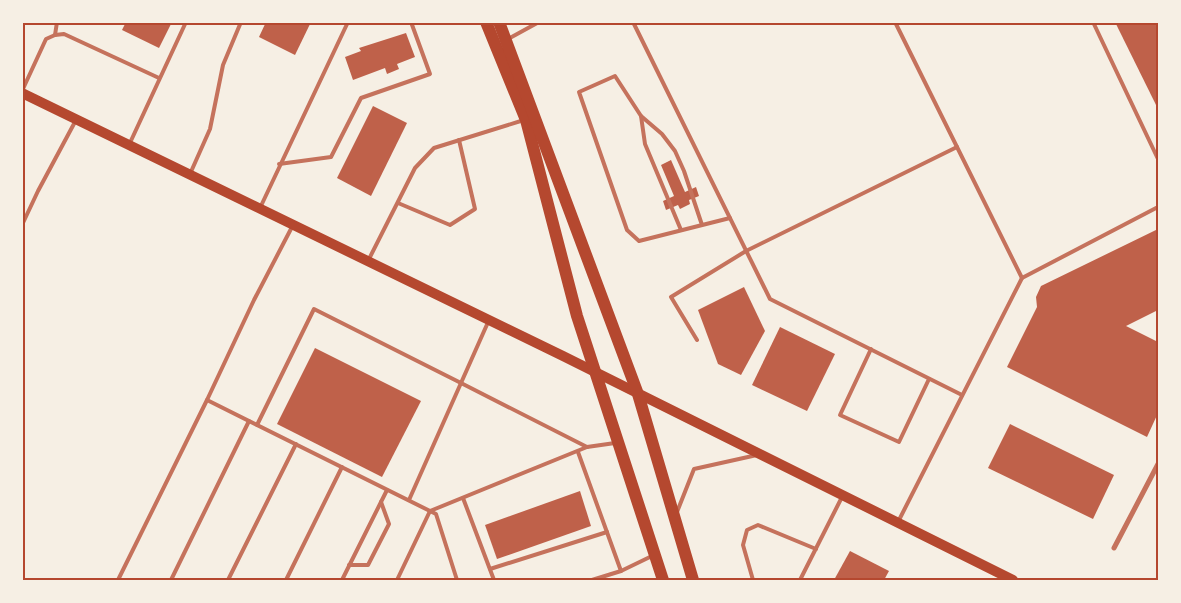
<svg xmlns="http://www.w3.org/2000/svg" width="1181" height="603" viewBox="0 0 1181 603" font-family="Georgia,serif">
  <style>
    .building { fill: #bf614a }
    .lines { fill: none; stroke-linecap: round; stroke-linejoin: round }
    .service { stroke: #c5725c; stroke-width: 4 }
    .minor { stroke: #c5725c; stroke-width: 5 }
    .secondary { stroke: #b5482f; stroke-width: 10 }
    .primary { stroke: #b5482f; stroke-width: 12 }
    .neatline { fill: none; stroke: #b5482f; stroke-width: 2 }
  </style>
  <rect width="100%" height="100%" fill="#f6efe4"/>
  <g class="building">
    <path d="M126 22H172L159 48 122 30Z"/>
    <path d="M266 22H311L295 55 259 37Z"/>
    <path d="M1115 22H1158V109Z"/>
    <path d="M406 33 415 57 397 64 399 69 387 74 385 68 353 80 345 57 361 51 359 48Z"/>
    <path d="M373 106 407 123 371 196 337 178Z"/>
    <path d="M671 160 685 192 696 187 699 196 689 200 690 204 680 209 678 205 666 210 663 201 674 196 661 165Z"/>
    <path d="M1158 229V310L1126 326 1158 342V413L1147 437 1007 367 1037 307 1036 297 1041 286Z"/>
    <path d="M744 287 765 331 741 375 718 364 698 310Z"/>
    <path d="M780 327 835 354 807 411 752 385Z"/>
    <path d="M315 348 421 401 382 477 277 424Z"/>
    <path d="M1010 424 1114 475 1093 519 988 468Z"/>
    <path d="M580 491 591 526 497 559 485 525Z"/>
    <path d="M850 551 889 571 884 580H834Z"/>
  </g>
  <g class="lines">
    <g class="service">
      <path d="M633 22 770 299 962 395"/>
      <path d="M895 22 1022 278"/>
      <path d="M1093 22 1158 159"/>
      <path d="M55 35 57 22"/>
      <path d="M508 39 539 22"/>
      <path d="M22 91 46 39 55 35 64 34 159 78"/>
      <path d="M641 116 645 144 681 230"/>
      <path d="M129 145 186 22"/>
      <path d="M279 164 331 157 361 98 430 74 411 22"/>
      <path d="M190 174 210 129 223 65 241 22"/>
      <path d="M398 203 450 225 475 209 459 140"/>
      <path d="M260 208 348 22"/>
      <path d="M22 225 38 191 76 120"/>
      <path d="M702 225 684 171 675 151 662 134 641 116 615 76 579 92 627 230 639 241 730 218"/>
      <path d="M368 261 415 168 434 148 524 120"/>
      <path d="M697 340 671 297 746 251 957 147"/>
      <path d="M871 349 840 415 899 442 929 379"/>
      <path d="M207 400 254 300 293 225"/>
      <path d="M257 425 314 309 461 383 489 320"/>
      <path d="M578 452 621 571"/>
      <path d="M463 498 494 580"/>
      <path d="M409 500 461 383 587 447"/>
      <path d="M677 512 694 469 757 455"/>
      <path d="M898 522 1022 278 1158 207"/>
      <path d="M349 565H368L389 524 381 502"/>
      <path d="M490 569 607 532"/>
      <path d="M118 580 207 400 436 514 457 580"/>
      <path d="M171 580 249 421"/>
      <path d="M228 580 296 444"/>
      <path d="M286 580 342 467"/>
      <path d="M342 580 387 490"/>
      <path d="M397 580 430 511 587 447 615 443"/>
      <path d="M592 580 621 571 652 556"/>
      <path d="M753 580 743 545 747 530 758 525 816 549"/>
      <path d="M800 580 843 495"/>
    </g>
    <path class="minor" d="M1114 548 1158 464"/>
    <path class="secondary" d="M22 93 563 356 1013 580"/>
    <g class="primary">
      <path d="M486 22 526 120 577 316 663 580"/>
      <path d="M499 22 638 394 693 580"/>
    </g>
  </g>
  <rect width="1181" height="603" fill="none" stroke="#f6efe4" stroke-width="48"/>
  <rect x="24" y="24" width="1133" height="555" class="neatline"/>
</svg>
